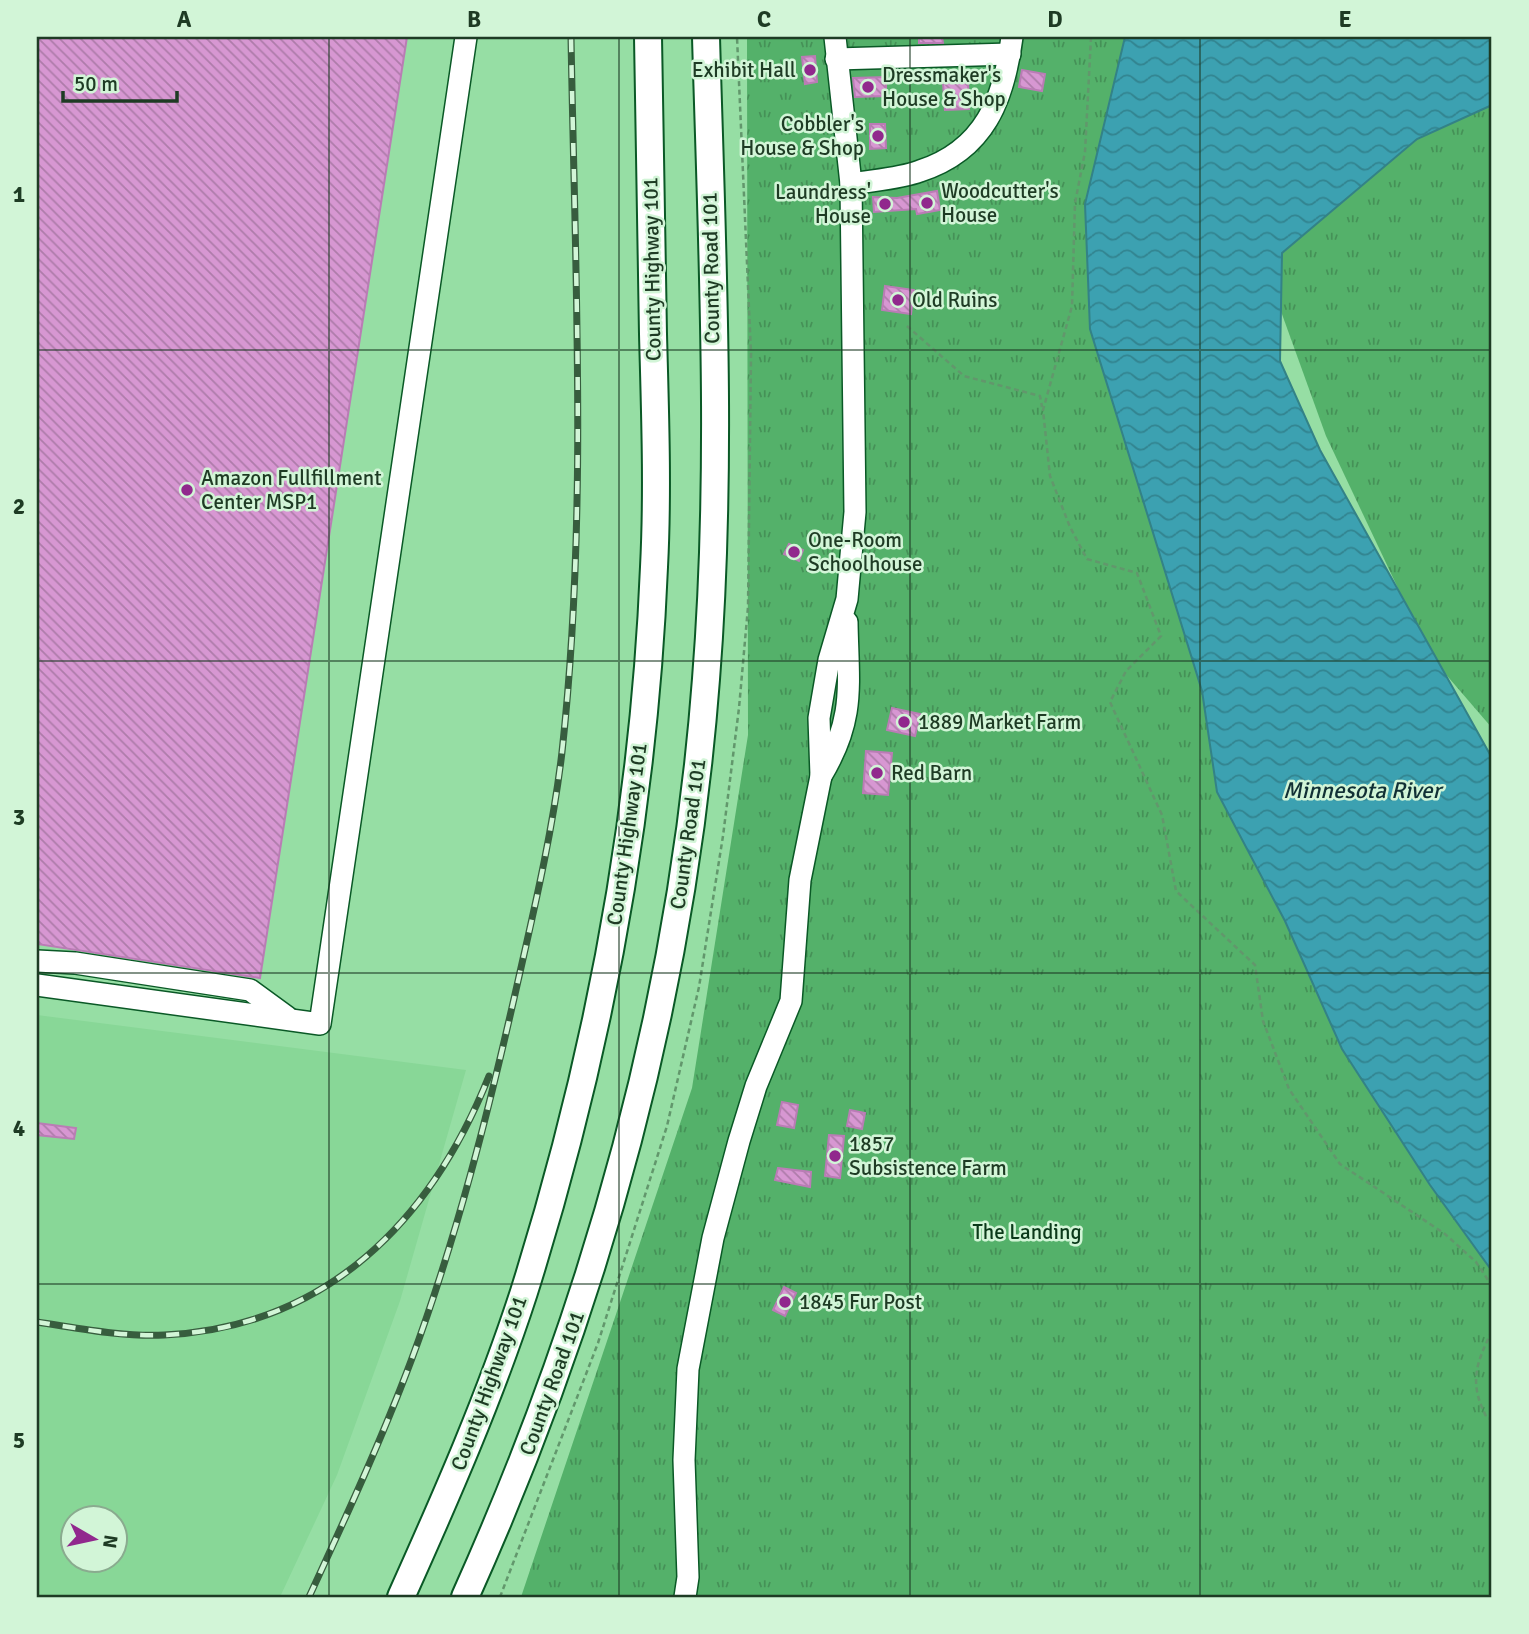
<svg xmlns="http://www.w3.org/2000/svg" width="1529" height="1634" viewBox="0 0 1529 1634" font-family="Signika,sans-serif">
  <style>
    .built { fill: #88d797; fill-rule: evenodd }
    .park { fill: url(#park-tufts) }
    .water { fill: url(#water-waves); stroke: #338287; stroke-width: 2 }
    .building { fill: url(#building-back-hatch); stroke: #ba7cb5; stroke-width: 2 }
    .lines { fill: none; stroke-linecap: round; stroke-linejoin: round }
    .minor-casing { stroke: #0a5926; stroke-width: 24 }
    .major-casing { stroke: #0a5926; stroke-width: 30 }
    .path { stroke: #62976c; stroke-width: 2.5; stroke-dasharray: 5 3.5; stroke-linecap: butt }
    .minor { stroke: #fff; stroke-width: 21 }
    .major { stroke: #fff; stroke-width: 26 }
    .rail-casing { stroke: #375d3e; stroke-width: 7 }
    .rail { stroke: #d2f5d7; stroke-width: 4.5; stroke-dasharray: 13; stroke-linecap: butt }
    .grid { fill: none; stroke: #1e3b24; stroke-width: 2; stroke-opacity: 0.55 }
    .poi-dot { fill: #91288d; stroke: #d2f5d7; stroke-width: 2.5 }
    .labels { text-anchor: middle; stroke-width: 5; stroke-linejoin: round; paint-order: stroke }
    .poi-label { font-size: 21px; fill: #1e3b24; stroke: #d2f5d7; text-anchor: start }
    .street-label { font-size: 21px; fill: #1e3b24; stroke: #d2f5d7 }
    .park-label { font-size: 21px; fill: #0a3919; stroke: #d2f5d7 }
    .water-label { font-size: 23px; font-style: italic; fill: #113035; stroke: #d2f5d7 }
    .neatline { fill: none; stroke: #1e3b24; stroke-width: 2.5 }
    .grid-label { font-size: 23px; text-anchor: middle; font-weight: bold; fill: #1e3b24 }
  </style>
  <defs>
    <pattern id="park-tufts" width="24" height="20" patternUnits="userSpaceOnUse" patternTransform="scale(1.75)"><rect width="24" height="20" fill="#54b16a"/><path d="M3 7l-1-3M5 7V3M7 7l1-3M15 17l-1-3M17 17v-4M19 17l1-3" fill="none" stroke="#459157"/></pattern>
    <pattern id="water-waves" width="16" height="10" patternUnits="userSpaceOnUse" patternTransform="scale(1.75)"><rect width="16" height="10" fill="#3ca1b1"/><path d="M0 5q4-4 8 0t8 0" fill="none" stroke="#328490"/></pattern>
    <pattern id="building-back-hatch" width="6" height="6" patternUnits="userSpaceOnUse" patternTransform="scale(1.75)"><rect width="6" height="6" fill="#d797d2"/><path d="M-1 5l2 2M0 0l6 6M5-1l2 2" fill="none" stroke="#ae7caa"/></pattern>
  </defs>
  <rect width="100%" height="100%" fill="#96dea4"/>
  <path class="built" d="M37 1015 466 1070 400 1301 337 1475 280 1597H37ZM74 1518H116V1560H74Z"/>
  <g class="park">
    <path d="M747 37H1130L1163 565 1202 691 1217 792 1285 921 1342 1049 1430 1185 1492 1271V1597H521L692 1088 748 735Z"/>
    <path d="M1261 37H1492V728L1430 656 1326 436 1270 281Z"/>
  </g>
  <path class="water" d="M1125 37H1492V105L1417 139 1282 253 1280 361 1320 450 1492 758V1271L1430 1185 1342 1049 1285 921 1217 792 1202 691 1090 329 1085 204Z"/>
  <g class="building">
    <path d="M37 37H407L260 978 37 944Z"/>
    <path d="M919 37H942L943 43H919Z"/>
    <path d="M815 56 817 82 805 84 802 57Z"/>
    <path d="M1022 70 1045 74 1042 91 1019 87Z"/>
    <path d="M886 77V96L855 97 853 78Z"/>
    <path d="M968 82 969 109 945 110 943 83Z"/>
    <path d="M870 124H885L886 148 870 149Z"/>
    <path d="M937 191 940 210 917 214 916 209 874 212 873 197 897 198Z"/>
    <path d="M885 286 914 290 911 314 882 310Z"/>
    <path d="M789 544 803 550 799 561 784 554Z"/>
    <path d="M892 708 920 714 915 736 887 730Z"/>
    <path d="M866 751 892 753 888 795 863 793Z"/>
    <path d="M782 1102 798 1105 794 1128 777 1125Z"/>
    <path d="M850 1110 865 1113 862 1129 847 1126Z"/>
    <path d="M37 1123 76 1128 74 1139 37 1135Z"/>
    <path d="M829 1135 844 1136 840 1178 825 1176Z"/>
    <path d="M778 1168 811 1172 810 1187 775 1180Z"/>
    <path d="M784 1287 796 1293 785 1316 773 1310Z"/>
  </g>
  <g class="lines">
    <defs>
      <g id="minor">
        <path d="M836 59 1010 54"/>
        <path d="M851 184C873 180 899 179 920 171 985 150 1004 99 1012 37"/>
        <path d="M821 776C856 718 848 685 847 622"/>
        <path d="M37 961 75 963 250 990 287 1017"/>
        <path d="M37 985 320 1024 466 37"/>
        <path d="M685 1597 688 1577 684 1460 688 1369 713 1238 739 1141 756 1086 791 1001 800 880 821 776 819 718 829 660 847 599 855 512 851 184 835 37"/>
      </g>
      <g id="major">
        <path d="M401 1597C446 1497 490 1397 524 1292 598 1057 644 813 654 567 658 489 655 411 653 334 651 235 650 136 648 37"/>
        <path d="M465 1597C596 1306 682 998 706 679 723 466 712 250 706 37"/>
      </g>
    </defs>
    <use href="#minor" class="minor-casing"/>
    <use href="#major" class="major-casing"/>
    <g class="path">
      <path d="M1091 37 1085 152 1075 203 1072 306 1043 410 1050 476 1070 527 1087 559 1137 573 1161 636 1126 671 1110 702 1162 815 1176 891 1255 965 1263 1021 1289 1089 1340 1164 1445 1234 1476 1262 1492 1286"/>
      <path d="M907 326 964 376 1040 396 1042 407"/>
      <path d="M1492 1331C1475 1365 1469 1384 1487 1418L1492 1419"/>
      <path d="M500 1597 598 1343 667 1126 699 987 723 836 739 708 748 607 751 354 737 37"/>
    </g>
    <use href="#minor" class="minor"/>
    <use href="#major" class="major"/>
    <defs>
      <g id="rail">
        <path d="M37 1322C78 1328 122 1337 164 1335 327 1327 431 1221 489 1076"/>
        <path d="M309 1597C345 1519 381 1441 411 1361 457 1237 489 1110 518 981 535 906 553 829 562 752 588 515 575 275 571 37"/>
      </g>
    </defs>
    <use href="#rail" class="rail-casing"/>
    <use href="#rail" class="rail"/>
  </g>
  <path class="grid" d="M329 37V1597M619 37V1597M910 37V1597M1200 37V1597M37 350H1492M37 661H1492M37 973H1492M37 1284H1492"/>
  <g class="poi-dot">
    <circle cx="810" cy="70" r="7"/>
    <circle cx="868" cy="87" r="7"/>
    <circle cx="878" cy="136" r="7"/>
    <circle cx="927" cy="203" r="7"/>
    <circle cx="885" cy="204" r="7"/>
    <circle cx="898" cy="300" r="7"/>
    <circle cx="187" cy="490" r="7"/>
    <circle cx="794" cy="552" r="7"/>
    <circle cx="904" cy="722" r="7"/>
    <circle cx="877" cy="773" r="7"/>
    <circle cx="835" cy="1156" r="7"/>
    <circle cx="785" cy="1302" r="7"/>
  </g>
  <g class="labels">
    <g class="poi-label">
      <text x="796" y="77" text-anchor="end">Exhibit Hall</text>
      <text x="882" y="82">Dressmaker's<tspan x="882" dy="24">House &amp; Shop</tspan></text>
      <text x="864" y="131" text-anchor="end">Cobbler's<tspan x="864" dy="24">House &amp; Shop</tspan></text>
      <text x="941" y="198">Woodcutter's<tspan x="941" dy="24">House</tspan></text>
      <text x="871" y="199" text-anchor="end">Laundress'<tspan x="871" dy="24">House</tspan></text>
      <text x="912" y="307">Old Ruins</text>
      <text x="201" y="485">Amazon Fullfillment<tspan x="201" dy="24">Center MSP1</tspan></text>
      <text x="808" y="547">One-Room<tspan x="808" dy="24">Schoolhouse</tspan></text>
      <text x="918" y="729">1889 Market Farm</text>
      <text x="891" y="780">Red Barn</text>
      <text x="849" y="1151">1857<tspan x="849" dy="24">Subsistence Farm</tspan></text>
      <text x="799" y="1309">1845 Fur Post</text>
    </g>
    <g class="street-label">
      <text transform="translate(711 268) rotate(-91)" y="7">County Road 101</text>
      <text transform="translate(652 269) rotate(-91)" y="7">County Highway 101</text>
      <text transform="translate(627 834) rotate(-82)" y="7">County Highway 101</text>
      <text transform="translate(688 834) rotate(-82)" y="7">County Road 101</text>
      <text transform="translate(489 1383) rotate(-70)" y="7">County Highway 101</text>
      <text transform="translate(552 1383) rotate(-70)" y="7">County Road 101</text>
    </g>
    <g class="park-label">
      <text x="1027" y="1239">The Landing</text>
    </g>
    <g class="water-label">
      <text x="1362" y="798">Minnesota River</text>
    </g>
  </g>
  <rect width="1529" height="1634" fill="none" stroke="#d2f5d7" stroke-width="77"/>
  <g transform="translate(94 1539) rotate(99)"><circle r="33" fill="#d2f5d7" stroke="#8aab8f" stroke-width="2"/>
  <path d="M0-5L12 26L0 18L-12 26Z" fill="#91288d"/>
  <text y="-10" font-size="19" font-weight="bold" text-anchor="middle" fill="#1e3b24">N</text>
  </g>
  <path d="M63 91v10h114v-10" fill="none" stroke="#1e3b24" stroke-width="3.5"/>
  <text x="74" y="91" font-size="21" fill="#1e3b24" stroke="#d2f5d7" stroke-width="5" paint-order="stroke">50 m</text>
  <rect x="38" y="38" width="1452" height="1558" class="neatline"/>
  <g class="grid-label">
    <text x="184" y="27">A</text>
    <text x="474" y="27">B</text>
    <text x="764" y="27">C</text>
    <text x="1055" y="27">D</text>
    <text x="1345" y="27">E</text>
    <text x="19" y="202">1</text>
    <text x="19" y="514">2</text>
    <text x="19" y="825">3</text>
    <text x="19" y="1136">4</text>
    <text x="19" y="1448">5</text>
  </g>
</svg>
